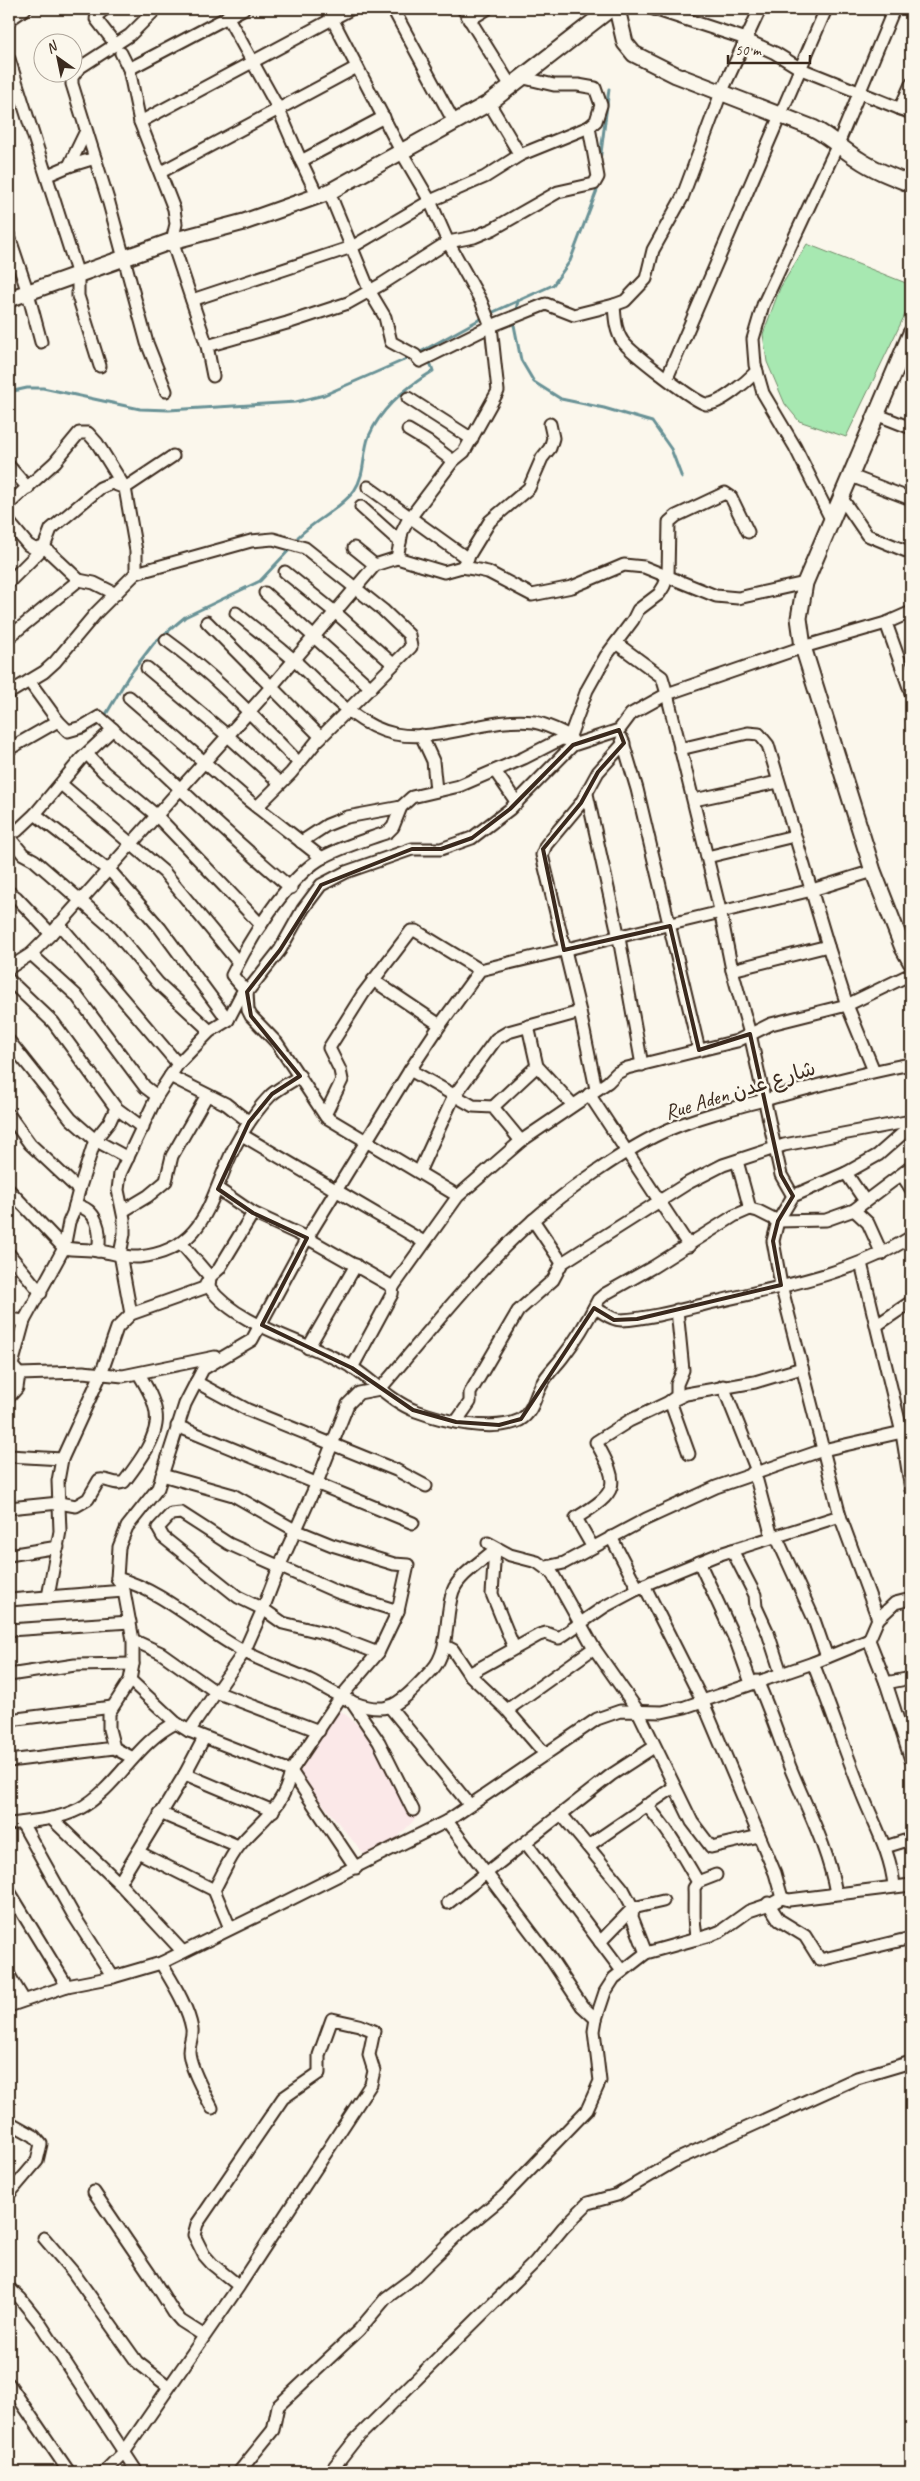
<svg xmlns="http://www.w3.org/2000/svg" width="920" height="2481" viewBox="0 0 920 2481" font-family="Caveat,'Playpen Sans Arabic',sans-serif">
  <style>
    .built { fill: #fbe8e8 }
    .green { fill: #a7e8b1; stroke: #718968 }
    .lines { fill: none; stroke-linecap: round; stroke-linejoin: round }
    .stream { stroke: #699296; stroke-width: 3 }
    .street-casing { stroke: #3b2a1e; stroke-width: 15 }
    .secondary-casing { stroke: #3b2a1e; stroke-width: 19 }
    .street { stroke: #fbf7ec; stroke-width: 11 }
    .secondary { stroke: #fbf7ec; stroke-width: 15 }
    .marked { fill: none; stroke: #3b2a1e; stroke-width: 4; stroke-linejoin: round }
    .labels { text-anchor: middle; stroke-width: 5; stroke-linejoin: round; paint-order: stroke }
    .street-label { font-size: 21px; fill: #3b2a1e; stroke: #fbf7ec }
  </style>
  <rect width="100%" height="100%" fill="#fbf7ec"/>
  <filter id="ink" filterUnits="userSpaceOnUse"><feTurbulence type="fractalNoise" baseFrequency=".02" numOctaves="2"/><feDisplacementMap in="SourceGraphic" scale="10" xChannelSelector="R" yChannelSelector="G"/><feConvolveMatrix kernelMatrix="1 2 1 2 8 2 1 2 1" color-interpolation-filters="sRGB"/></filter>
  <g filter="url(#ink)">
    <path class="built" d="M340 1710 357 1724 383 1755 419 1815 372 1864 298 1774Z"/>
    <path class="green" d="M807 244 911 285V302L846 437 799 421 785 404 767 362 763 334 780 288Z"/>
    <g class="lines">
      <g class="stream">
        <path d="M600 161 609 89"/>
        <path d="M489 314 553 285 570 261 599 185"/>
        <path d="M515 314 518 301"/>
        <path d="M513 320 521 360 534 382 561 399 604 408 652 422 671 449 682 478"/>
        <path d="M417 354 484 317"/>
        <path d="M9 392 27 388H43L140 409 169 410 296 402 324 395 411 357"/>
        <path d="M298 537C315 520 339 510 354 491 366 474 362 454 369 436 381 408 408 386 433 371L429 359"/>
        <path d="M105 716 128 677 154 643 185 617 260 581 291 548"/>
      </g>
      <defs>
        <g id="street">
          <path d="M105 9 97 15 96 19 116 45"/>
          <path d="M156 9 130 35 79 68 72 77V84L109 203 147 343 166 391"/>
          <path d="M327 9 402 153 430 201 448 242 481 301 491 326 546 304 574 315 614 305C615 317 615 331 623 342 631 352 694 402 706 404 719 406 748 380 757 371"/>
          <path d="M393 9 454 122"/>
          <path d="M463 9 511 86"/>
          <path d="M654 9 740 37 775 53 801 69 911 113"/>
          <path d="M227 16 278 108 301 161"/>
          <path d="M9 20 25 9"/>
          <path d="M469 20 487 9"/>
          <path d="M121 53 129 69 140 122 174 209 176 224 172 241 207 346 213 376"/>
          <path d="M9 59 78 275V296L100 366"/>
          <path d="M129 69 243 9"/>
          <path d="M489 103 520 155"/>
          <path d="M900 109 911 84"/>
          <path d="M140 122 351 9"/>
          <path d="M69 166 95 158"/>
          <path d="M161 172 357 67"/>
          <path d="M48 175 69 166 86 131"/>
          <path d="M329 192 370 292 385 317 391 342 415 355 420 361 491 326 498 391 464 452 453 461 407 522 402 532 397 558"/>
          <path d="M318 197 301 161 384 117"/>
          <path d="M9 236 28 293 41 342"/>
          <path d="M192 300 352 247 430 201 485 177 520 155 589 127 596 121 601 105 595 88 578 85H554L524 78"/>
          <path d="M614 305 625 301 646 279 653 250 682 198 721 93 760 9"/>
          <path d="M207 346 287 323 348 303 382 284 448 242 474 237 493 229 558 192 594 184 598 177 589 127"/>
          <path d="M667 378 826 9"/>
          <path d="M408 398 472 439"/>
          <path d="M878 415 911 428"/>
          <path d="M408 430 428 442 453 461"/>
          <path d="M9 466 28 488"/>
          <path d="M851 476 911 499"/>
          <path d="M368 487 468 559"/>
          <path d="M841 497 867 535 911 553"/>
          <path d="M9 504 55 462 79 433H88L97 443 125 488 136 551V573L96 613 55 662 44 672 9 693"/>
          <path d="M361 507 400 542"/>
          <path d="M831 519 795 447 763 393 755 365 753 339 763 305 838 144 894 9"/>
          <path d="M9 522 28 545 35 549 44 547 79 580 94 583 116 594"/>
          <path d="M354 548 375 565"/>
          <path d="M462 567 490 521 529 488 542 458 550 448 553 438 550 424"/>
          <path d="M285 572 336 613 393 664"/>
          <path d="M136 573 251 541 273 539 305 548 383 610 409 635 411 647 317 741 291 773 257 807"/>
          <path d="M9 582 44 547 51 529 100 488 112 483 125 488 173 456"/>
          <path d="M265 593 371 688"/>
          <path d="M236 613C255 629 276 644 295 661 325 688 353 725 395 734 441 743 489 716 534 722 546 724 559 731 570 736"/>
          <path d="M207 622 321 737"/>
          <path d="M886 623 911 693"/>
          <path d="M9 637 79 580"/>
          <path d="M166 640C215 675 257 720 299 763"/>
          <path d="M147 668 228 736 280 783"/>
          <path d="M129 697 248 800 322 858"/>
          <path d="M113 729C127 744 140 751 154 764 199 807 243 848 291 888"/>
          <path d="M421 735 433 761 436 790"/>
          <path d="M622 739 637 789 699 1050"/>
          <path d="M573 743 570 736 587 690 606 656 633 620 638 610 659 594 664 586 668 576 669 522 676 516 725 493 731 497 748 532"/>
          <path d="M9 749 58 721 29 681"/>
          <path d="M680 749 748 733 759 734 768 745 828 946 847 1005 874 1071"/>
          <path d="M88 755 104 772 156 815 261 925"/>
          <path d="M495 771 517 803"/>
          <path d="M61 784 164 872 238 962"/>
          <path d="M587 794 619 938 642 1065"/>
          <path d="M694 800 778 782"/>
          <path d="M35 814 81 759 113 729 99 717 82 727 68 731 58 721"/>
          <path d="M9 828 17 831 35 814 113 874 160 928 228 1020"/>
          <path d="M9 837 23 854 34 860 112 928 158 983 210 1031"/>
          <path d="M301 842 327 825 347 817 401 807"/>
          <path d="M707 857 794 836"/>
          <path d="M9 892 16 897 51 934"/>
          <path d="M59 924 178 1064"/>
          <path d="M31 954 76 995 145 1087 157 1096 178 1064 210 1031 228 1020 244 989 232 975C250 939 286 880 320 859 340 847 366 840 388 832L393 827 401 807 412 797 459 786 524 758 561 739 572 740"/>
          <path d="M9 968 31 954 51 934 272 686 375 565 397 558 444 572 462 567 474 569 488 572 532 595 572 587 624 565 644 567 716 596 738 598 805 583"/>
          <path d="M732 970 828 946"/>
          <path d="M9 980 53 1022 116 1108 110 1121 95 1140 79 1190"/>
          <path d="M373 980 440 1025"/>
          <path d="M528 1026 537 1066 573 1105"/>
          <path d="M9 1041 71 1119 95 1140 128 1158"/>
          <path d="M410 1070 473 1106 493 1107 521 1141"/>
          <path d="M170 1076 226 1104 249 1122"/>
          <path d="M596 1089 580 1012 542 855 546 845 581 803 598 772 624 743"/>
          <path d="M589 1094 689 1246"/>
          <path d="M493 1107 537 1066"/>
          <path d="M116 1108 143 1128"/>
          <path d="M9 1115 30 1144 79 1190 73 1213 69 1222 64 1248 24 1321 9 1319"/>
          <path d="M325 1115 342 1080 340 1070 329 1048 363 994 411 931H416L480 970"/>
          <path d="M911 1126 878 1155 846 1173 793 1196 778 1221 773 1241 781 1285 840 1516 878 1619 869 1640 886 1683 911 1760"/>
          <path d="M242 1135 424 1242"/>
          <path d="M737 1161 750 1209"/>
          <path d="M419 1172 454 1096 496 1039 508 1032 580 1012"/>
          <path d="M846 1173 865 1201"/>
          <path d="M902 1175 911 1189"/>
          <path d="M218 1189 253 1213 307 1238 393 1287 392 1294 352 1368"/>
          <path d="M9 1190 64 1248C75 1250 87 1249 98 1251 112 1252 125 1258 139 1257 207 1250 209 1198 234 1148 244 1129 256 1110 271 1095 279 1088 291 1082 300 1076"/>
          <path d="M458 1196 326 1117 277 1043 251 1016 248 1010 247 992 280 950 303 909 321 885 346 872 412 849H441L472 838 510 809 573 745 619 730 631 714 667 694 662 677 616 643"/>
          <path d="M793 1196 781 1175 750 1034 732 970 720 910 667 694 803 647 886 623 911 612"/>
          <path d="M75 1205C97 1209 102 1230 98 1251"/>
          <path d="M854 1210 868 1223 882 1254"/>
          <path d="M123 1211 148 1196 166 1181 172 1156 207 1095"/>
          <path d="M533 1220 562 1263"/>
          <path d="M181 1243 210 1277 209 1287C238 1328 312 1342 353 1368 374 1382 392 1402 416 1411 443 1421 493 1433 520 1420 534 1412 535 1394 543 1382 548 1373 556 1366 562 1358 576 1340 588 1320 598 1300L605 1294 653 1267 734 1216 750 1209 758 1211 778 1221 826 1220 854 1210 911 1167"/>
          <path d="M9 1254 41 1293"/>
          <path d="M861 1263 902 1433 911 1490"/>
          <path d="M393 1287 458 1196 521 1141 608 1082 617 1073 627 1068 737 1041 771 1024 847 1005 911 974"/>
          <path d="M594 1308C604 1312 611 1320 621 1320 654 1318 687 1308 719 1301 784 1286 854 1273 911 1237"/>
          <path d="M677 1310 683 1370 677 1384V1396L670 1401 689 1454"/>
          <path d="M131 1314 120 1254 124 1234V1219L118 1190 120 1174 157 1096"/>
          <path d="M877 1325 911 1302"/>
          <path d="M308 1348 356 1265"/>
          <path d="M12 1365 24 1321"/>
          <path d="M19 1374 83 1372 123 1376 215 1357"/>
          <path d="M196 1382 248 1410 396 1470 426 1486"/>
          <path d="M723 1386 757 1471"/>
          <path d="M380 1389C429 1332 476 1271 532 1221 566 1191 629 1146 670 1129 706 1114 742 1106 779 1096 823 1084 866 1072 911 1064"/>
          <path d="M9 1397 17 1388 19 1374 14 1368"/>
          <path d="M456 1422 470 1402V1393L518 1311 553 1280 562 1263 688 1183 723 1165 784 1145 911 1121"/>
          <path d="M177 1426 413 1523"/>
          <path d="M9 1456 62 1459"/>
          <path d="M752 1473 757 1481 772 1537"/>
          <path d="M162 1475 233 1495 295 1530 332 1545 394 1564 408 1565 398 1611 378 1653 340 1698 291 1771C284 1809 260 1820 239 1846 229 1858 222 1876 214 1890"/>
          <path d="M9 1508 59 1503 76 1506 88 1499 99 1480C108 1478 115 1486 124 1482 137 1465 160 1436 156 1413 154 1399 146 1386 139 1374"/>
          <path d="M776 1536 813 1617 827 1657"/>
          <path d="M611 1537 638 1589"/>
          <path d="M488 1543 510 1555 537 1562 552 1573 594 1648 638 1711 692 1822 711 1847 759 1836"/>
          <path d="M592 1546 576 1518C618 1492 621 1486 596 1442L629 1421 686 1394 755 1382 802 1368"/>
          <path d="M495 1549 492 1594 514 1648"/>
          <path d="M732 1550 755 1595 756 1607 768 1633 781 1673"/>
          <path d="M9 1555 58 1547"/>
          <path d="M699 1562 737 1644 751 1683"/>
          <path d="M546 1567 564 1563 646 1519 716 1487 823 1450 911 1430"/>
          <path d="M117 1578C166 1592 201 1629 245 1652 267 1664 292 1671 314 1682 334 1693 364 1713 388 1707 404 1702 420 1682 432 1670 451 1649 444 1617 453 1591 459 1575 481 1562 493 1551"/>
          <path d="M644 1585 702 1700 775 1873 782 1898"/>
          <path d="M48 1597 60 1531 58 1481 62 1459 101 1374 117 1328 131 1314 204 1288 210 1277 219 1269 253 1213"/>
          <path d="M9 1600 124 1591"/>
          <path d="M878 1619 895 1603 911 1599"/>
          <path d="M9 1630 130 1622"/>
          <path d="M133 1640 161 1653 216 1692 319 1731"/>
          <path d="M445 1646 453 1650 469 1674 507 1710 545 1754"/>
          <path d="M378 1653 328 1634 283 1623 263 1609 238 1597 163 1537 158 1528 171 1514 181 1513 229 1544 337 1592 398 1611"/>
          <path d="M813 1663C829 1704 843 1745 859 1786 871 1819 891 1851 894 1886"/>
          <path d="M469 1674 539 1635 546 1633 559 1638 604 1607 651 1582 717 1555 840 1516"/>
          <path d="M9 1675 75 1665 133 1664"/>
          <path d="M130 1680 176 1723 189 1731 291 1771 356 1868"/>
          <path d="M757 1681C770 1709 779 1738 790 1767 807 1809 828 1848 836 1893"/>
          <path d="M886 1683 911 1678"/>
          <path d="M351 1701 379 1742 413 1810"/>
          <path d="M389 1706 469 1804"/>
          <path d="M507 1710 594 1648"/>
          <path d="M9 1720 112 1707"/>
          <path d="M189 1731 244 1652 263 1609 279 1567 316 1485 348 1404 359 1393 380 1389"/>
          <path d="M114 1748 109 1729V1713L130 1680 133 1664V1640L124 1591 117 1578 119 1547 127 1527 158 1488 185 1404 203 1369 252 1340 307 1238 410 1070 440 1025 480 970 812 890 873 871"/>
          <path d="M9 1761 114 1748 133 1758"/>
          <path d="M185 1774 273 1811"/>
          <path d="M646 1805C668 1828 682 1855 698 1882"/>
          <path d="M160 1813 238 1846"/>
          <path d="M561 1814 623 1889 633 1908 632 1917 646 1953"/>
          <path d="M51 1818 119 1883 183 1952"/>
          <path d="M447 1821 549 1956 582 2006 596 2019"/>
          <path d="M22 1823 74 1916 113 1977"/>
          <path d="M9 1824C33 1821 57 1820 79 1809 118 1788 136 1742 176 1723"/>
          <path d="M526 1843 622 1971"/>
          <path d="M588 1846 674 1787"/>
          <path d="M885 1847 911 1839"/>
          <path d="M138 1852 214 1890 230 1928"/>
          <path d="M119 1883 185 1774 204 1738"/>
          <path d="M9 1891 67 1986"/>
          <path d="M448 1903 611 1775 654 1747"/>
          <path d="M768 1903 779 1920 805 1936 820 1960 911 1938"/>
          <path d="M697 1939C692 1924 695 1905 694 1888L698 1882 716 1875"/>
          <path d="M600 1942 633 1908 663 1901"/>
          <path d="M161 1963C172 1982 188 2006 192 2029 193 2037 189 2043 189 2051 189 2066 205 2094 212 2108"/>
          <path d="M9 1975 24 2000"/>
          <path d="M9 2006 67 1986 113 1977 161 1963 263 1913 447 1821 597 1719 620 1711 662 1712 685 1707 813 1663 869 1640"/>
          <path d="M9 2122 34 2136 41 2144 37 2161 9 2194"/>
          <path d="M94 2192 149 2273 174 2313 181 2321 203 2335"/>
          <path d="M44 2238 73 2272 137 2362 168 2386"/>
          <path d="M9 2288 20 2298 39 2322 137 2472"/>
          <path d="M9 2384 69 2472"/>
          <path d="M104 2472 125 2451 239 2286 371 2084 374 2071 369 2055 374 2031 359 2025 332 2019 319 2055V2073L283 2098 197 2224 194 2235 204 2255 212 2264 239 2286"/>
          <path d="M239 2472 273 2430 278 2406 359 2330 386 2298 413 2278 458 2234 504 2196 587 2110 600 2081 594 2031 596 2019 605 1992 614 1978 646 1953 711 1935 721 1931 749 1911 773 1903 782 1898 789 1900 911 1885"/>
          <path d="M330 2472 355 2440 535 2262 563 2228 588 2203 617 2195 678 2159 857 2078 911 2062"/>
        </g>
        <g id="secondary">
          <path d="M617 9 625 43 634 54 676 75 813 128C830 137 842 149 858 159 874 170 893 177 911 184"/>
          <path d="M9 299 172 241 244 222 329 192 489 103 610 9"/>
          <path d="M911 333 805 583 799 618 803 647 873 871 903 948 911 962"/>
        </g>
      </defs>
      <use href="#street" class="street-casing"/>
      <use href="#secondary" class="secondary-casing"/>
      <use href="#street" class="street"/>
      <use href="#secondary" class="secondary"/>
    </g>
  </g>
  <path class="marked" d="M619 730 624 743 598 772 581 803 543 849 564 950 670 926 699 1050 750 1034 781 1175 793 1196 778 1221 773 1241 781 1285 637 1319 614 1320 594 1308 521 1419 499 1425 456 1422 413 1410 352 1368 262 1325 307 1238 253 1213 218 1189 249 1122 272 1094 300 1076 251 1016 247 992 280 950 321 885 412 849H441L472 838 510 809 573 745Z"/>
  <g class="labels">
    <g class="street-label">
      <text transform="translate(740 1090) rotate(-17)" y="7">Rue Aden شارع عدن</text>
    </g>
  </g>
  <rect width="920" height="2481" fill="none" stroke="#fbf7ec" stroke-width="30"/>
  <rect x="15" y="15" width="890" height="2451" fill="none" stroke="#3b2a1e" stroke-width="2" filter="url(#ink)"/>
  <g transform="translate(58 58) rotate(327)"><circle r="24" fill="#fbf7ec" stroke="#aea59a"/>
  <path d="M0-4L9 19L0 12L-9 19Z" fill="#3b2a1e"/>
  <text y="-8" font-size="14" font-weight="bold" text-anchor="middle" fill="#3b2a1e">N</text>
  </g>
  <path d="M728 55v8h82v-8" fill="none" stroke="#3b2a1e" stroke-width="2.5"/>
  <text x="735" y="55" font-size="15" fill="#3b2a1e" stroke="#fbf7ec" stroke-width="4" paint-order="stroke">50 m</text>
</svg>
